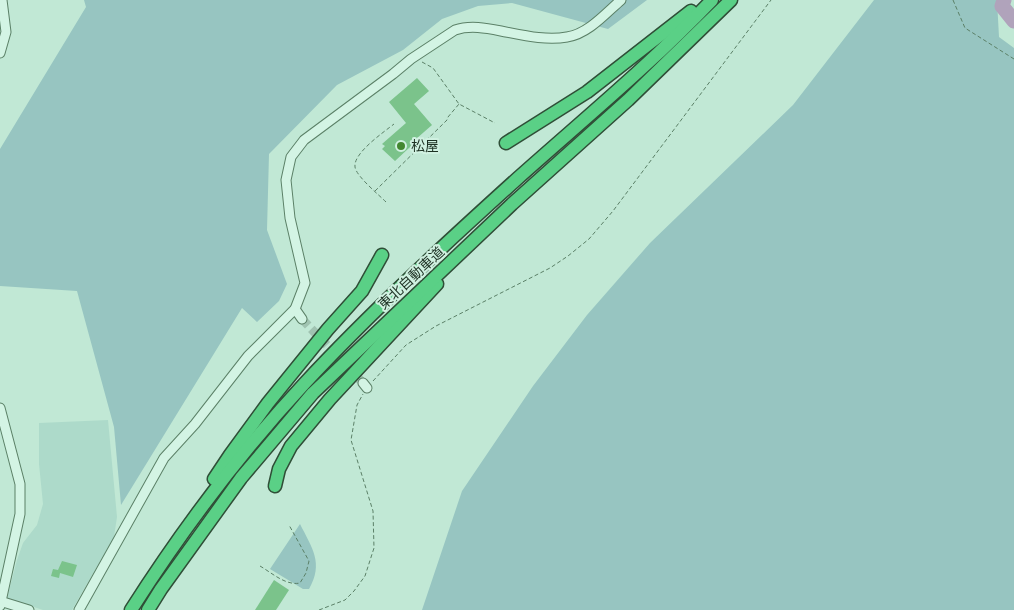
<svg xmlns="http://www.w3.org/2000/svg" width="1014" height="610" viewBox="0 0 1014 610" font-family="Georgia,'Noto Sans JP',serif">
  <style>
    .farmland { fill: #addaca }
    .green { fill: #97c5c1 }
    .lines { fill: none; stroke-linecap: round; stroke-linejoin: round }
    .river { stroke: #b0a3bb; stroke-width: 15 }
    .building { fill: #7bc38b }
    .minor-tunnel { stroke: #a0c3b1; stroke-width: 9; stroke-dasharray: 9 4.5; stroke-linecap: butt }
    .minor-casing { stroke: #5b8067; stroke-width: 11 }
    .highway-casing { stroke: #2f4e37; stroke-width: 15 }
    .path { stroke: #5b8067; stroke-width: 1; stroke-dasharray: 4 2.5; stroke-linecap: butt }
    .minor { stroke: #d3f4e4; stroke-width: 9 }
    .highway { stroke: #5ad086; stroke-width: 12 }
    .poi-dot { fill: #438831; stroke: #d0f1e1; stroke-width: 2 }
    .labels { text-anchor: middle; stroke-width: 4; stroke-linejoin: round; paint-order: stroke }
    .poi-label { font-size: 14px; fill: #1d3123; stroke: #d0f1e1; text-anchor: start }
    .street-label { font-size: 14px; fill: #1d3123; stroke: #d0f1e1 }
  </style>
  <rect width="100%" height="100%" fill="#c1e8d5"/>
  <path class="farmland" d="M108 420 117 517 114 537 72 610H43L7 598 17 560 23 543 37 525 43 504 39 464V423Z"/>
  <g class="green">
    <path d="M84 0H647L608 29 512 3 478 6 442 19 403 50 337 85 269 154 267 230 287 284 279 301 257 322 242 308 121 505 114 427 77 291 0 286V149L86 7Z"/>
    <path d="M874 0H997L999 37 1014 48V610H422L462 491 533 386 587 315 650 243 793 105Z"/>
    <path d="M300 524C312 548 324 563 309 589H303L270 569Z"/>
  </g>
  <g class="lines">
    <path class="river" d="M1004 0 1002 6 1014 21"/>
  </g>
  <g class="building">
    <path d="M417 78 429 91 414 104 432 125 416 139 414 143 418 146 413 151 409 148 395 161 382 149 385 146 382 144 406 123 389 102Z"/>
    <path d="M62 561 77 565 73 577 60 573 59 578 51 576 53 569 58 570Z"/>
    <path d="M274 580 289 590 276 610H255Z"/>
  </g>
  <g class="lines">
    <path class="minor-tunnel" d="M302 319 363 383"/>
    <defs>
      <g id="minor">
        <path d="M0 53 6 32 2 0"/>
        <path d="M295 309 302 319"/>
        <path d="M363 383 367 388"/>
        <path d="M0 408 20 484V514L0 606"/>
        <path d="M0 601 29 610"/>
        <path d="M79 610 164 458 195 424 248 356 295 309 305 283 290 218 286 180 291 157 304 140 393 74 411 59 455 30C470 25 486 28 501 31 522 35 546 41 567 37 588 34 606 13 621 0"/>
      </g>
      <g id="highway">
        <path d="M506 143 587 92 691 11"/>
        <path d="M214 479 230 455 268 403 328 329 362 291 382 255"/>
        <path d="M275 486 279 469 291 446 330 399 437 284"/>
        <path d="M131 610C182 530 239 454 304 384 371 312 445 244 518 178 583 120 651 64 712 0"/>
        <path d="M148 610 161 589 241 478 313 393 512 204 628 100 731 0"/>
      </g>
    </defs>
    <use href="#minor" class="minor-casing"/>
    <use href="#highway" class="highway-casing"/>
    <g class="path">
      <path d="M953 0 965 28 1014 59"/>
      <path d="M422 62 433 68 459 104 495 123"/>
      <path d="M375 191 447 120 448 117 459 104"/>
      <path d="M386 202C379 195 356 176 355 167 353 153 384 132 394 124"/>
      <path d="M373 381 406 345 436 326 550 268 568 256 589 239 613 211 771 0"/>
      <path d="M260 566C272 573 286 586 300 583L306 573 309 561 289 525"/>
      <path d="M319 610 345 600 354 591 365 576 374 548 373 511 351 440 357 405 363 394"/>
    </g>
    <use href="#minor" class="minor"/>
    <use href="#highway" class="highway"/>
  </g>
  <circle class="poi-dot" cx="401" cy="146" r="5"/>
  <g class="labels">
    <g class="poi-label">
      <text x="411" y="151">松屋</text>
    </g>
    <g class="street-label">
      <text transform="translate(411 278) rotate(-43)" y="5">東北自動車道</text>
    </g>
  </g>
</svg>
